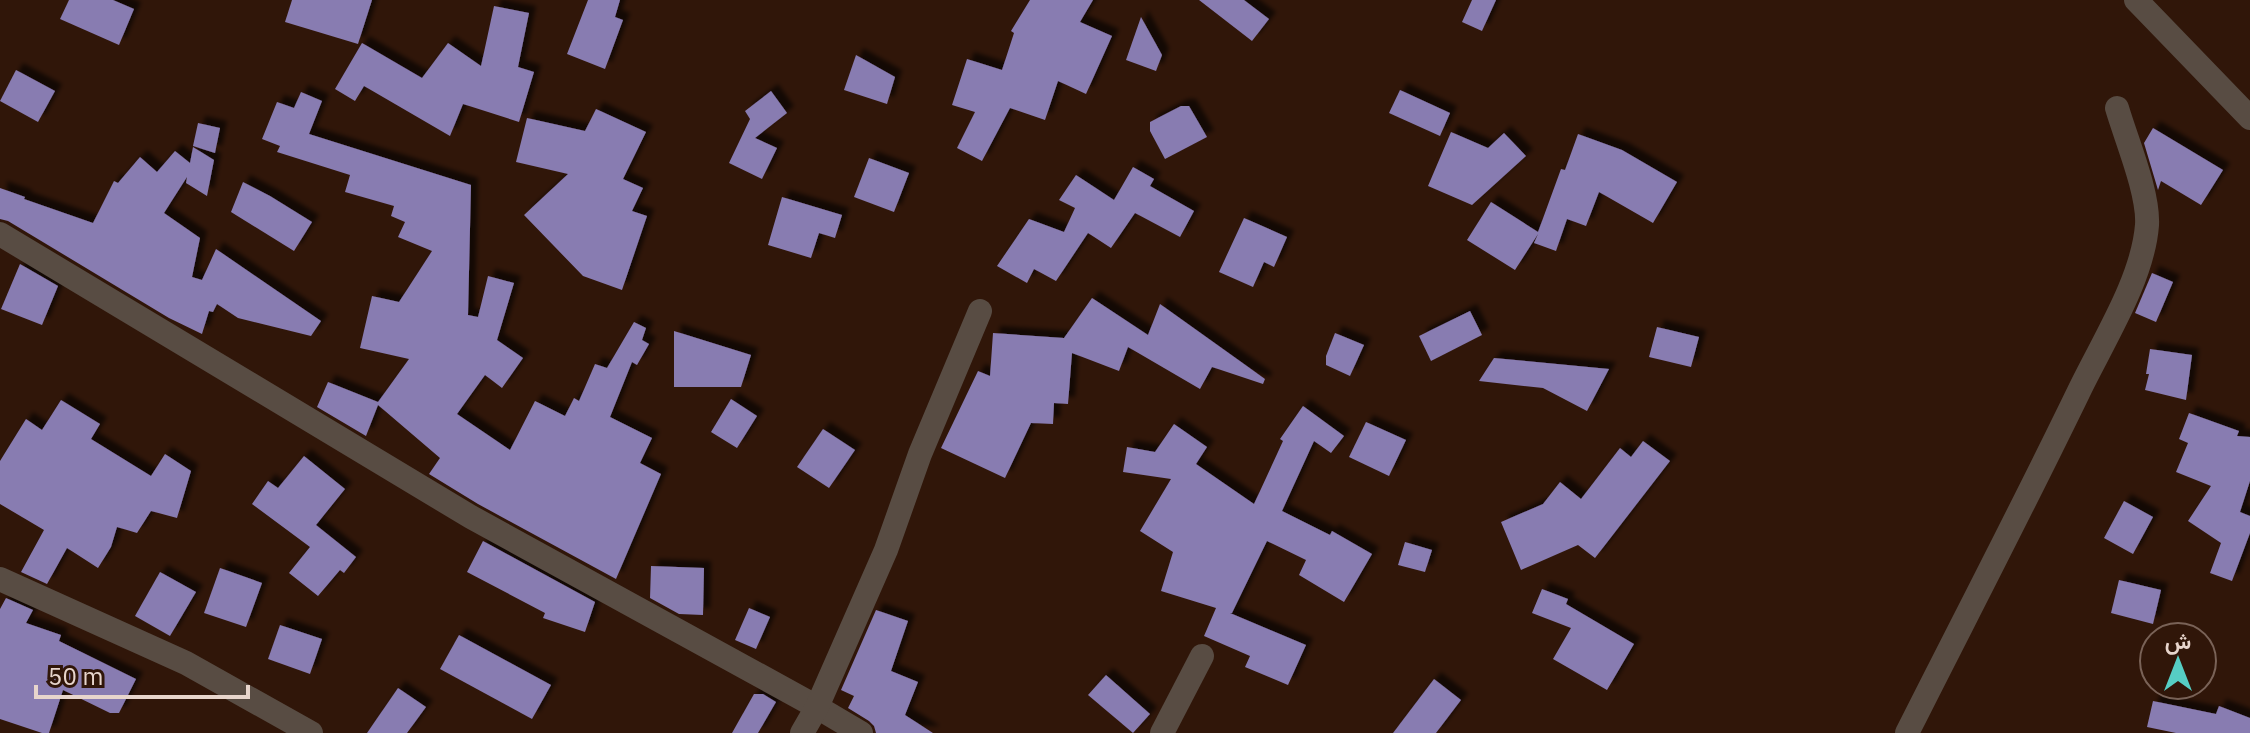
<svg xmlns="http://www.w3.org/2000/svg" width="2250" height="733" viewBox="0 0 2250 733" font-family="'IBM Plex Sans',Vazirmatn,sans-serif">
  <style>
    .building { fill: #887bb1; filter: url(#shadow) }
    .lines { fill: none; stroke-linecap: round; stroke-linejoin: round }
    .minor { stroke: #584c43; stroke-width: 24 }
  </style>
  <defs>
    <filter id="shadow"><feDropShadow dx="7" dy="-7" stdDeviation="2" flood-color="#0009"/></filter>
  </defs>
  <rect width="100%" height="100%" fill="#301609"/>
  <g class="building">
    <path d="M69 0H113L134 9 119 45 60 19Z"/>
    <path d="M292 0H372L358 44 285 22Z"/>
    <path d="M588 0H620L615 17 623 20 605 69 567 54Z"/>
    <path d="M1030 0H1093L1080 22 1112 36 1086 94 1058 81 1045 120 1010 108 982 161 957 148 975 112 952 105 967 59 1002 70 1014 33 1011 31Z"/>
    <path d="M1199 0H1244L1269 19 1252 41Z"/>
    <path d="M1472 0H1496L1482 31 1462 22Z"/>
    <path d="M494 6 529 13 518 67 534 72 519 122 463 104 450 136 364 86 355 101 335 89 362 43 422 78 448 43 481 66Z"/>
    <path d="M1141 17 1162 55 1156 71 1126 60Z"/>
    <path d="M856 55 895 77 887 104 844 90Z"/>
    <path d="M16 70 55 91 38 122 0 101Z"/>
    <path d="M1400 90 1450 113 1440 136 1389 113Z"/>
    <path d="M771 91 787 113 755 138 777 148 762 179 729 163 750 119 745 111Z"/>
    <path d="M301 92 322 101 309 134 471 185 468 315 478 317 488 276 514 283 497 340 523 358 502 388 485 375 457 414 510 450 535 401 565 416 574 398 579 401 595 364 607 368 634 322 646 328 642 340 649 344 637 365 632 362 610 417 652 438 640 463 661 474 616 579 478 504 429 474 440 458 378 405 366 436 317 407 328 382 378 402 409 359 360 348 372 296 399 302 432 251 398 237 405 222 391 216 394 206 345 192 350 175 277 152 280 146 262 139 277 102 294 108Z"/>
    <path d="M1181 106H1189L1207 137 1165 159 1150 131V122Z"/>
    <path d="M596 109 646 132 623 179 643 188 632 211 647 216 622 290 583 276 524 215 568 174 516 162 527 118 585 131Z"/>
    <path d="M198 123 220 128 215 153 193 146Z"/>
    <path d="M2153 128 2223 170 2201 205 2161 181 2158 190 2144 143Z"/>
    <path d="M1451 132 1488 148 1504 133 1526 156 1472 205 1428 186Z"/>
    <path d="M1578 134 1622 150 1677 182 1653 223 1599 192 1586 226 1567 219 1556 251 1534 243 1538 234 1515 270 1467 240 1491 202 1538 232 1561 169 1565 170Z"/>
    <path d="M193 147 214 160 207 196 186 183 187 177 164 213 200 238 192 277 202 280 216 249 321 321 311 336 238 318 217 304 213 312 209 311 202 334 169 318 8 221 0 219V188L25 197 24 199 93 223 114 181 118 183 140 157 157 172 175 151 190 163Z"/>
    <path d="M869 158 909 173 894 212 854 197Z"/>
    <path d="M1133 167 1154 179 1150 186 1194 211 1180 237 1135 213 1111 248 1088 233 1056 281 1034 269 1027 283 997 266 1029 219 1064 232 1075 208 1059 200 1076 175 1114 200Z"/>
    <path d="M243 182 270 196 312 222 294 251 231 212Z"/>
    <path d="M782 197 842 215 835 238 819 233 811 258 768 245Z"/>
    <path d="M1244 218 1287 237 1274 267 1264 262 1253 287 1219 272Z"/>
    <path d="M20 264 58 286 42 325 1 309Z"/>
    <path d="M2152 273 2173 282 2156 322 2135 313Z"/>
    <path d="M1092 298 1148 335 1160 304 1265 379 1263 384 1212 367 1200 389 1128 347 1119 371 1072 353 1068 404 1054 403 1053 424 1031 423 1005 478 941 448 978 371 990 376 993 333 1064 338Z"/>
    <path d="M1470 311 1482 335 1431 361 1419 336Z"/>
    <path d="M1657 327 1699 337 1691 367 1649 357Z"/>
    <path d="M674 331 751 355 741 387H674Z"/>
    <path d="M1335 333 1364 345 1350 376 1326 365V356Z"/>
    <path d="M2150 349 2192 355 2186 400 2145 390 2149 374H2146Z"/>
    <path d="M1494 358 1609 369 1587 411 1543 388 1479 381Z"/>
    <path d="M731 399 757 416 737 448 711 432Z"/>
    <path d="M61 400 100 424 91 439 151 476 165 454 191 471 177 518 151 511 137 533 117 527 111 547 98 568 67 548 47 584 21 572 44 530 0 504V461L26 419 42 430Z"/>
    <path d="M1303 406 1344 436 1331 453 1314 441 1282 511 1330 535 1332 531 1372 554 1344 602 1299 575 1306 560 1267 541 1232 613H1230L1306 645 1288 685 1245 667 1250 656 1204 636 1216 608 1161 591 1173 552 1140 531 1171 479 1123 472 1127 447 1155 452 1174 424 1207 447 1196 464 1254 504 1283 441 1280 439Z"/>
    <path d="M2189 413 2239 431 2237 436 2250 437V481L2240 512 2250 516V533L2232 581 2210 573 2221 543 2188 521 2211 486 2176 472 2188 443 2179 439Z"/>
    <path d="M1366 422 1406 440 1389 476 1349 457Z"/>
    <path d="M823 429 855 450 829 488 797 467Z"/>
    <path d="M1643 441 1670 461 1595 558 1578 545 1521 570 1501 522 1543 504 1560 482 1581 499 1620 448 1631 457Z"/>
    <path d="M304 456 345 489 316 525 356 557 344 573 340 570 318 596 289 573 310 547 252 504 268 481 278 488Z"/>
    <path d="M2124 501 2153 517 2133 554 2104 538Z"/>
    <path d="M483 541 595 602 585 632 543 618 545 613 467 572Z"/>
    <path d="M1405 542 1432 550 1425 572 1398 565Z"/>
    <path d="M651 566 704 568 703 615 679 614 650 598Z"/>
    <path d="M220 568 262 583 246 627 204 613Z"/>
    <path d="M160 572 196 592 170 636 135 616Z"/>
    <path d="M2119 580 2161 590 2153 624 2111 613Z"/>
    <path d="M1542 589 1568 599 1566 604 1634 644 1607 690 1553 659 1571 628 1532 613Z"/>
    <path d="M6 598 33 610 26 623 61 635 59 641 136 679 119 713H110L63 690 49 733H42L0 719V609Z"/>
    <path d="M749 608 770 617 756 649 735 640Z"/>
    <path d="M876 610 908 621 891 671 918 682 905 715 933 733H876L874 726 869 721 848 708 854 696 841 690Z"/>
    <path d="M280 625 322 639 310 674 268 659Z"/>
    <path d="M459 635 551 685 532 719 440 669Z"/>
    <path d="M1106 675 1150 714 1133 733 1088 695Z"/>
    <path d="M1434 679 1461 700 1436 733H1393Z"/>
    <path d="M398 688 426 707 407 733H367Z"/>
    <path d="M754 694H763L776 702 758 733H732Z"/>
    <path d="M2153 701 2216 714 2219 706 2250 718V733H2176L2147 727Z"/>
  </g>
  <g class="lines">
    <g class="minor">
      <path d="M2136 0 2250 118"/>
      <path d="M0 234 471 517 817 707 861 733"/>
      <path d="M0 579 186 663 311 733"/>
      <path d="M802 733 817 707 886 550 920 454 980 311"/>
      <path d="M1162 733 1202 656"/>
      <path d="M1907 733C1965 618 2025 503 2081 387 2105 338 2143 278 2147 225 2149 193 2126 139 2117 108"/>
    </g>
  </g>
  <g transform="translate(2178 661)"><circle r="38" fill="#301609" stroke="#796257" stroke-width="2"/>
  <path d="M0-6L14 30L0 20L-14 30Z" fill="#56cec4"/>
  <text y="-12" font-size="22" font-weight="bold" text-anchor="middle" fill="#e7d5cc">ش</text>
  </g>
  <path d="M36 685v12h212v-12" fill="none" stroke="#e7d5cc" stroke-width="4"/>
  <text x="48" y="685" font-size="24" fill="#e7d5cc" stroke="#301609" stroke-width="6" paint-order="stroke">50 m</text>
</svg>
